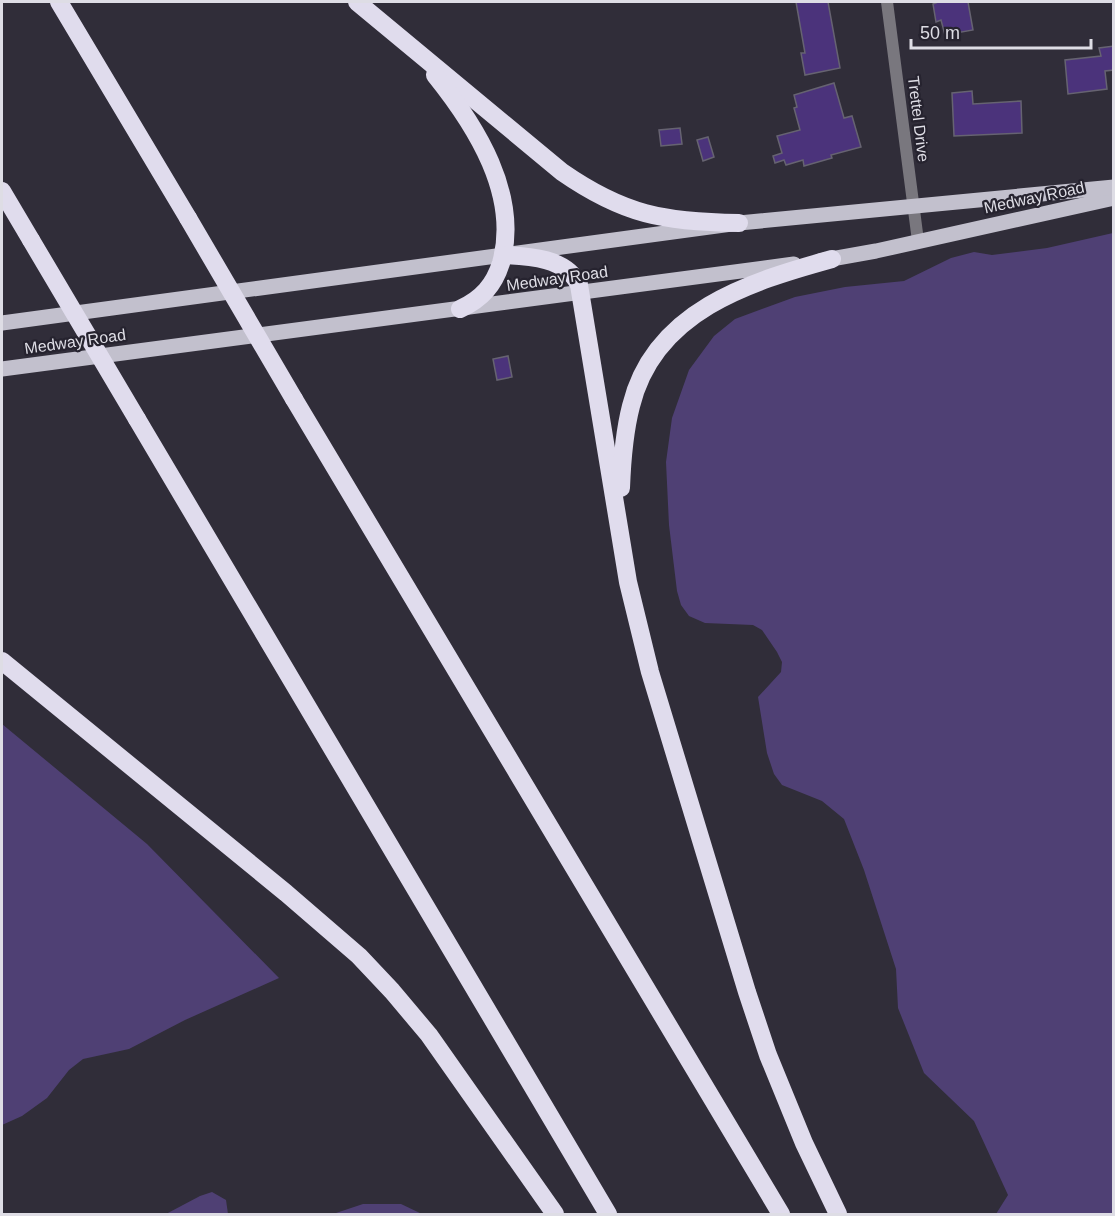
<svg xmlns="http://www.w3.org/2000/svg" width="1115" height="1216" viewBox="0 0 1115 1216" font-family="Arial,sans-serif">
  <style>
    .green { fill: #4f4074 }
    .building { fill: #4b337b; stroke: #666371; stroke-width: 1.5 }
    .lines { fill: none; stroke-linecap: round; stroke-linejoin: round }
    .street { stroke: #79777e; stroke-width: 12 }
    .primary { stroke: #c2c0cd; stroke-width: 15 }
    .highway { stroke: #e0dced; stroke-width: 18 }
    .highway-bridge { stroke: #e0dced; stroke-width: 18 }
    .labels { text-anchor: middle; stroke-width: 4.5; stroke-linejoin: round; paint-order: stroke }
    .street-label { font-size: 16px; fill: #dedde5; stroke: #26232f }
  </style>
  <rect width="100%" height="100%" fill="#302d39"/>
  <g class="green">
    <path d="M1113 233V1214H996L1008 1195 974 1121 924 1073 898 1008 896 969 864 870 844 819 822 801 782 785 774 774 767 753 758 697 781 672 782 662 777 652 762 630 753 625 705 623 689 616 681 605 677 591 669 525 666 462 672 418 689 370 714 336 735 319 795 297 845 287 904 281 951 258 974 252 992 255 1047 248Z"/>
    <path d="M2 724 147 844 279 978 185 1020 129 1049 83 1059 69 1070 47 1098 22 1116 2 1125Z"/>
    <path d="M212 1192 226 1200 228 1214H166L200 1196Z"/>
    <path d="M363 1204H401L422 1214H333Z"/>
  </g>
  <g class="building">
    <path d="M796 2H828L840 68 805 75 801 53H805Z"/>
    <path d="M938 2H968L973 30 945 35 941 20 936 22 933 4Z"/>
    <path d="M1114 46V70L1105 71 1107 89 1068 94 1065 60 1101 56 1099 48Z"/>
    <path d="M834 83 844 118 852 116 861 147 831 155 832 158 804 166 803 160 786 165 784 160 775 163 773 156 782 153 777 136 800 130 794 108 797 107 794 95Z"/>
    <path d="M972 91 973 104 1021 101 1022 133 954 136 952 93Z"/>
    <path d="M680 128 682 144 661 146 659 130Z"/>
    <path d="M708 137 714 157 703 161 697 140Z"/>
    <path d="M508 356 512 377 497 380 493 359Z"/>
  </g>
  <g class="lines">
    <path class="street" d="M887 2 918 241"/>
    <g class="primary">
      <path d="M820 261 876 251 1114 198"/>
      <path d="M2 323 739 223 1114 187"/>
      <path d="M2 369 794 264"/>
    </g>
    <g class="highway">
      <path d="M59 2 188 218"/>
      <path d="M357 2 562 172C624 215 664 222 739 223"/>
      <path d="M435 75C476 126 520 195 501 263 494 285 482 299 460 309"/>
      <path d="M2 191 31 240"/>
      <path d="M503 255C529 256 567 258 579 285L628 582 650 672 747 992 768 1055 804 1143 838 1214"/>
      <path d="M294 399 781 1214"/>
      <path d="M137 419 608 1214"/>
      <path d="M621 488C622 461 624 433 631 406 654 311 749 282 832 259"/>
      <path d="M2 661 286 893 359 956 392 991 429 1035 555 1214"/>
    </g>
    <g class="highway-bridge">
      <path d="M188 218 294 399"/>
      <path d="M31 240 137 419"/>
    </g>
  </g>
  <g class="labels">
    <g class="street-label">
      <text transform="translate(919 119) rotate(83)" y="6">Trettel Drive</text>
      <text transform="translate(1034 197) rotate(-12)" y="6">Medway Road</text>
      <text transform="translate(557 278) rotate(-8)" y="6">Medway Road</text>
      <text transform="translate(75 341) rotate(-8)" y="6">Medway Road</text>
    </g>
  </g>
  <rect width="1115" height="1216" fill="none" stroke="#dedde5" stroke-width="6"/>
  <path d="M911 39v9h180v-9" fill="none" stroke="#dedde5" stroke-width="3"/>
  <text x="920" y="39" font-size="18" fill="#dedde5" stroke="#26232f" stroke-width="4.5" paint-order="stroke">50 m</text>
</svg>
